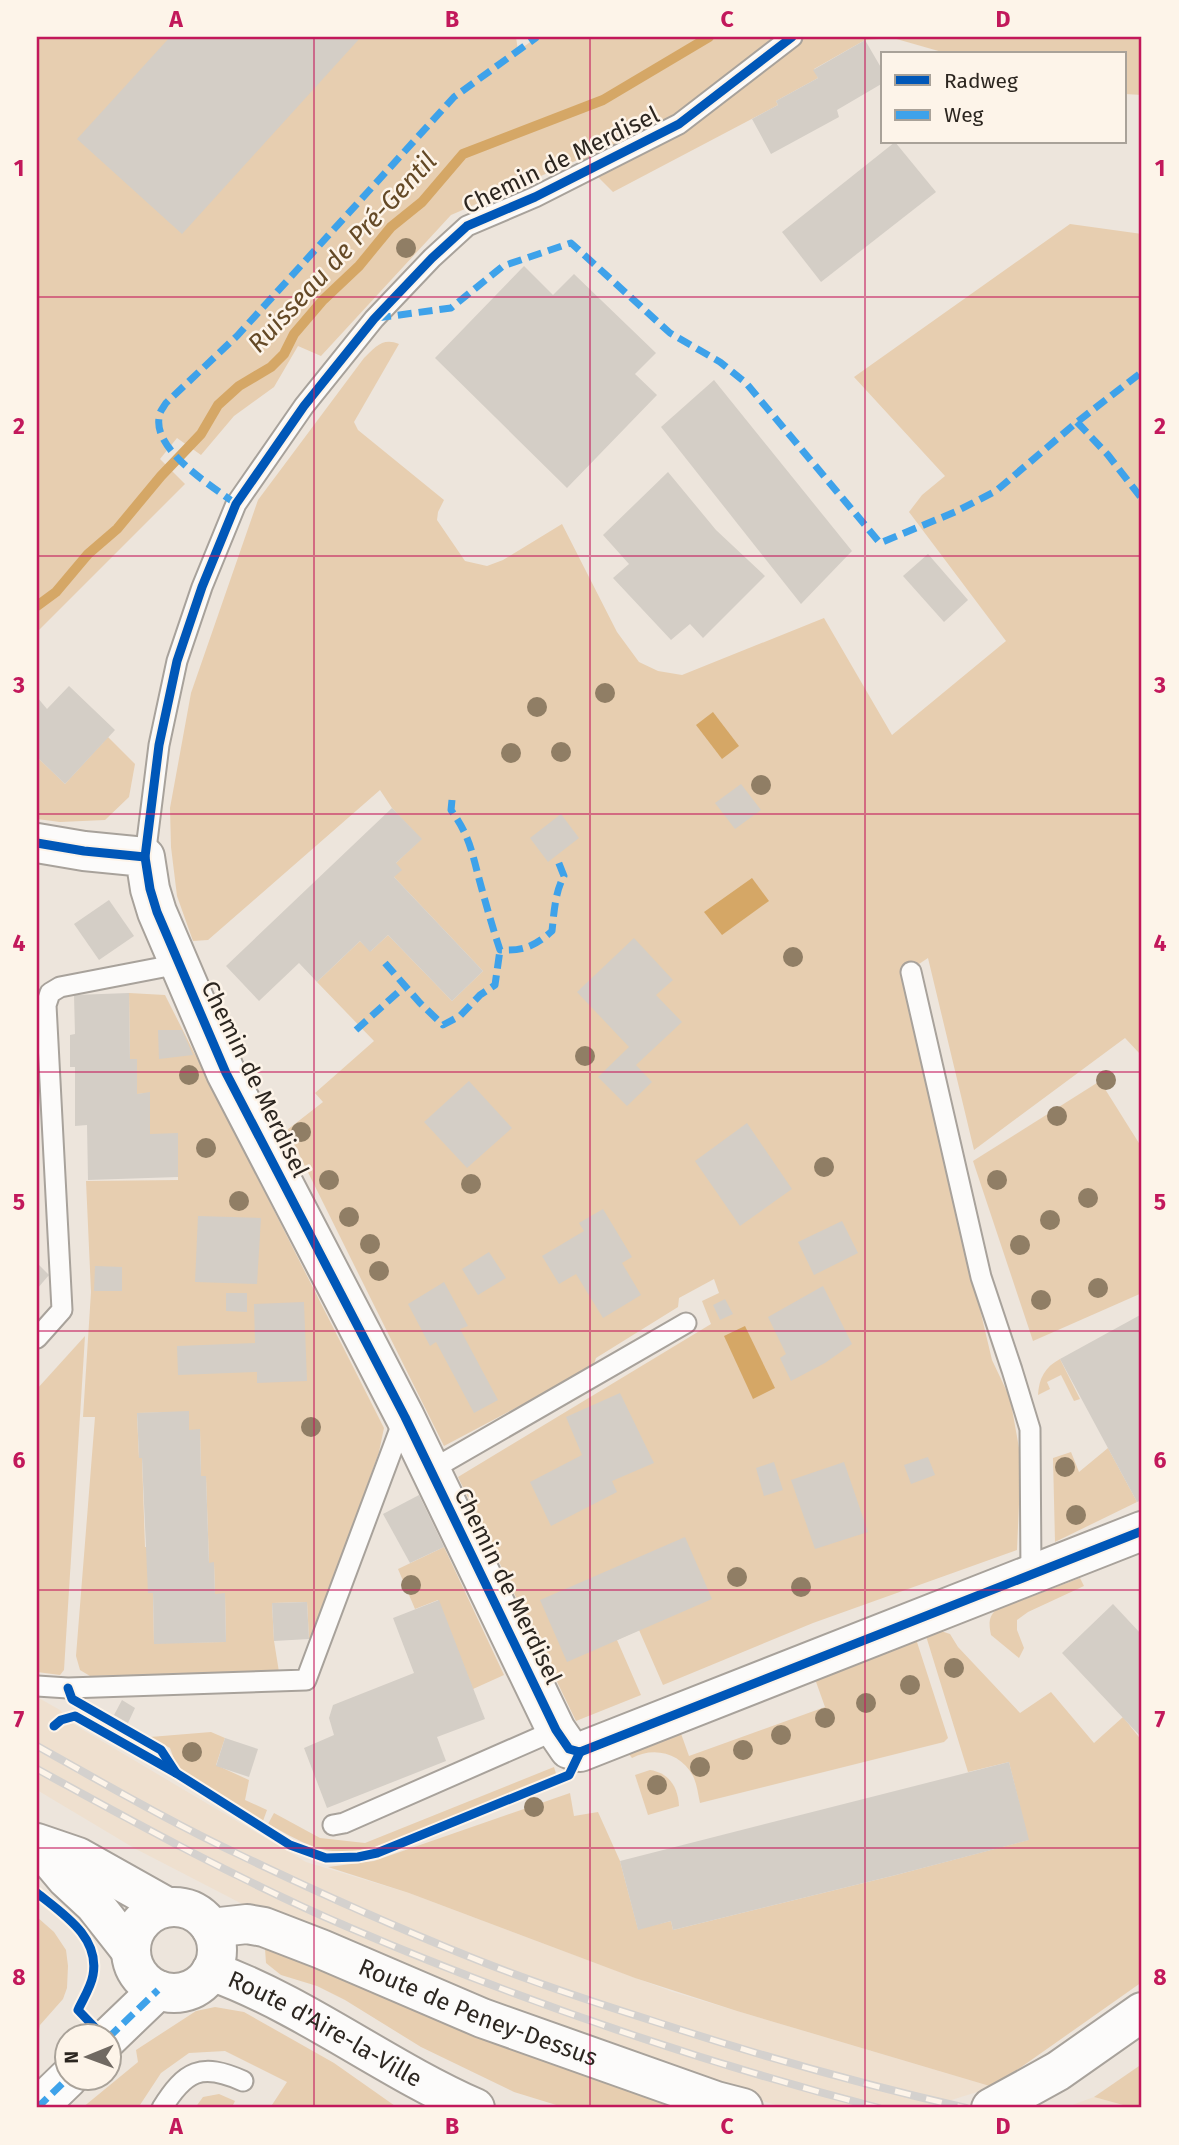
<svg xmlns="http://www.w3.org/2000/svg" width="1179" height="2145" viewBox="0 0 1179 2145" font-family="'Fira Sans',sans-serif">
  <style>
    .built { fill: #efe0cf }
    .green { fill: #e7ceb0; fill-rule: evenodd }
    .water { fill: #d5a766 }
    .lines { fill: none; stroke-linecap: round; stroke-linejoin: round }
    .stream { stroke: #d5a766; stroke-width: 10 }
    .building { fill: #d4cec6 }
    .service-casing { stroke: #a8a29b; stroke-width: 23 }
    .minor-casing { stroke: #a8a29b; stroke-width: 42 }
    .tertiary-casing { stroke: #a8a29b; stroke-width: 42 }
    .service { stroke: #fcfbfa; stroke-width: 19 }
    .minor { stroke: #fcfbfa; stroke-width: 38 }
    .tertiary { stroke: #fcfbfa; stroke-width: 38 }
    .rail-casing { stroke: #d4d1ce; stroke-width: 8 }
    .rail { stroke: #fdf4e9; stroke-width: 5; stroke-dasharray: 16; stroke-linecap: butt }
    .quiet { stroke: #3ea2ea; stroke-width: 7; stroke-dasharray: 14 7; stroke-linecap: butt }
    .cycleway-casing { stroke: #fdf4e9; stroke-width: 13 }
    .cycleway { stroke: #0057b8; stroke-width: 9 }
    .tree { fill: #907e65 }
    .grid { fill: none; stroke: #c2185b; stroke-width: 2; stroke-opacity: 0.55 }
    .labels { text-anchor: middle; stroke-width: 5; stroke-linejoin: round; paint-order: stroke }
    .street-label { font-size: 24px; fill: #2c2620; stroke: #fdf4e9 }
    .water-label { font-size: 26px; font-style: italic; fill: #644926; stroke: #fdf4e9 }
    .neatline { fill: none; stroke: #c2185b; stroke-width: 2.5 }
    .grid-label { font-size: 23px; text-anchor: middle; font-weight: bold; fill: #c2185b }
  </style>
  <rect width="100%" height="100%" fill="#ede5dc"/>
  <g class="built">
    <path d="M37 1697 60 1710 73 1724 306 1862 409 1893 673 1992 993 2087 926 2108H785L629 2059 252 1909 134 1848 37 1790Z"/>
    <path d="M1094 2097 1134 2108H1064Z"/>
  </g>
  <g class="green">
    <path d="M37 37H516L518 51 537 37H1142V95L1125 94V54H949L893 38 865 40 814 69 818 78 776 101 778 105 613 192 580 159 451 215 321 356 298 346 274 387 234 416 201 455 177 438 160 459 185 484 37 632Z"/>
    <path d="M1070 224 1142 234V1053L1140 1054 1125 1038 974 1150 928 958 901 976 992 1360 1010 1398 1021 1459 1017 1550 813 1623 663 1685 639 1630 617 1640 641 1695 576 1721 458 1477 711 1324 702 1301 719 1293 714 1279 679 1298 678 1307 596 1358 593 1367 444 1446 287 1130 323 1102 315 1093 374 1041 317 982 360 941 371 951 388 935 452 1001 483 971 394 877 396 863 421 839 392 808 380 790 208 940 193 941 177 896 171 847 170 808 191 693 258 500 364 358C375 347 383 337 399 344L354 422 358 430 444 500 438 512 437 520 465 561 487 566 503 560 562 524 617 632 639 662 658 671 682 675 824 618 892 735 1006 641 909 512 922 495 945 476 854 377Z"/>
    <path d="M108 737 135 764 129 797 105 820 60 822 37 819V757L65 784Z"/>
    <path d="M129 993 165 995 384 1428 379 1452 315 1631 309 1639 307 1602 272 1603 274 1641 279 1672 90 1676 80 1670 76 1656 95 1417H83L91 1292 86 1181 178 1180V1134H150V1093L137 1094V1059H130ZM189 1412V1430H200L201 1476 206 1477 209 1563H214L215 1594 225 1595 226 1642 154 1643 153 1593 148 1547H145L142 1458H139L137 1413Z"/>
    <path d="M1100 1081 1142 1148V1293L1033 1341 973 1161Z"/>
    <path d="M85 1336 64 1670 60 1675 37 1672V1389Z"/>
    <path d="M1060 1359 1080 1399 1074 1401 1061 1375 1047 1382 1050 1389 1038 1395C1039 1378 1045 1367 1060 1359Z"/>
    <path d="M1108 1448 1137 1502 1055 1542 1053 1458 1071 1452 1079 1472Z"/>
    <path d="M444 1547 504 1675 473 1689 438 1600 415 1609 398 1569Z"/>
    <path d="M1080 1578 1084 1586 1028 1612 1017 1620V1630L1024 1648 1019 1658 991 1635C989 1625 988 1617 996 1610Z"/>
    <path d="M941 1631 950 1634 958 1647 1020 1713 1051 1692 1094 1743 1123 1717 1142 1741V1982L993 2087 737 2011 635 1978 409 1893 328 1867 374 1861 570 1793 574 1816 598 1812 620 1861 638 1929 671 1921 673 1930 896 1875 1028 1840 1009 1762 968 1772 926 1636Z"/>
    <path d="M916 1639 948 1738 944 1742 700 1803C698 1794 697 1784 693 1776 681 1753 654 1746 632 1758L628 1753 679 1728 689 1756 825 1707 815 1679Z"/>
    <path d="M211 1732 225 1738 216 1765 249 1780 245 1800 267 1810 263 1821 177 1767 170 1748 150 1737Z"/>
    <path d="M554 1767 557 1777 375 1847C327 1859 309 1846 268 1824L274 1813 320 1838 365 1843Z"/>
    <path d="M650 1770C670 1773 678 1788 679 1806L648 1815 635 1775Z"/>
    <path d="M37 1917 54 1932 66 1950 68 1966 67 1988 63 1999 40 2025 37 2041Z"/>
    <path d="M274 1943 695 2108H566L514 2092 421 2047 345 2000 317 1986 281 1975 266 1963 265 1949Z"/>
    <path d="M215 2007 244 2012 334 2063 398 2108H270L287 2082 225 2051 189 2053 161 2073 138 2108H82L138 2062 136 2050 196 2011Z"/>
    <path d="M1142 2064V2108H1134L1094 2097Z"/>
    <path d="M219 2094 235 2101 232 2107 234 2108H195L203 2097Z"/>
  </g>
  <g class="water">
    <path d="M713 712 739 746 722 759 696 725Z"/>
    <path d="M752 878 769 901 722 935 704 912Z"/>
    <path d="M745 1326 775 1388 753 1399 724 1336Z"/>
  </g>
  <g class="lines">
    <path class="stream" d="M37 606 56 592 88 554 117 529 161 476 201 434 218 405 239 386 271 367 284 354 294 334 323 300 359 266 391 227 422 202 463 154 603 100 709 37"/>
  </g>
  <g class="building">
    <path d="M170 37H361L182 234 77 139Z"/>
    <path d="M865 40 883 71V83L837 110 839 117 771 154 752 119 778 105 776 101 818 78 813 70Z"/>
    <path d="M895 142 936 192 821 282 782 232Z"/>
    <path d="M524 266 553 295 574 274 656 353 635 374 657 395 567 488 435 358Z"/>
    <path d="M714 380 852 551 801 604 661 427Z"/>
    <path d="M668 472 716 530 765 576 703 638 690 624 671 640 613 578 629 564 603 535Z"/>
    <path d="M928 554 968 600 944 622 903 576Z"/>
    <path d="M69 686 115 730 65 784 37 757V697L47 709Z"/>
    <path d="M741 784 761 810 735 829 715 803Z"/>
    <path d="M392 808 422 839 396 863 402 870 394 877 483 971 452 1001 388 935 370 952 360 941 317 982 299 963 259 1001 226 966Z"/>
    <path d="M561 814 579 838 548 862 530 838Z"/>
    <path d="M109 900 134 936 99 960 74 924Z"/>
    <path d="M634 938 673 980 656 995 682 1022 636 1065 652 1082 627 1106 598 1077 629 1047 577 992Z"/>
    <path d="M129 993 130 1059H137V1094L150 1092V1134L178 1133V1177L88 1180 87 1125 75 1126V1067H70V1035L75 1034 74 995Z"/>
    <path d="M158 1030H182L193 1055 159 1059Z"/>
    <path d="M469 1081 512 1128 467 1168 424 1122Z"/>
    <path d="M747 1123 792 1189 740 1226 695 1161Z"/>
    <path d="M603 1209 632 1257 622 1263 641 1295 603 1318 576 1274 559 1284 542 1256 584 1231 579 1223Z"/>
    <path d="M198 1216 261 1218 257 1284 195 1282Z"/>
    <path d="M842 1221 858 1253 814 1275 798 1242Z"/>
    <path d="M489 1252 506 1278 478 1295 462 1269Z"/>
    <path d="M37 1263 49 1275 37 1289Z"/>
    <path d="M95 1266 122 1267V1291H94Z"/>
    <path d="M444 1282 468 1326 460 1329 498 1400 474 1413 436 1342 430 1346 408 1304Z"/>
    <path d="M823 1286 852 1344 825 1363 791 1381 780 1358 786 1354 768 1317Z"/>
    <path d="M226 1293H247V1312L226 1311Z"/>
    <path d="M725 1299 733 1314 720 1320 713 1305Z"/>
    <path d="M304 1302 307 1381 257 1383V1372L178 1375 177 1346 255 1343 254 1304Z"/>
    <path d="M1142 1314V1500L1137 1502 1060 1359Z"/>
    <path d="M620 1393 654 1463 612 1481 617 1492 551 1526 530 1482 582 1455 566 1417Z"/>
    <path d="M189 1411V1430L200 1429 201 1476H206L209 1563 214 1562 215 1594 225 1593 226 1642 154 1644 153 1593H148L142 1458H139L137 1413Z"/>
    <path d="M928 1457 935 1475 911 1484 904 1465Z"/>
    <path d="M774 1462 783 1490 764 1496 756 1468Z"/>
    <path d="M844 1462 868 1532 815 1549 791 1480Z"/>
    <path d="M419 1495 444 1547 410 1563 383 1514Z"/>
    <path d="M685 1537 712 1599 567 1662 540 1600Z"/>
    <path d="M439 1600 485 1719 437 1737 446 1761 327 1808 304 1748 334 1735 329 1718 333 1705 414 1673 393 1618Z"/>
    <path d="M307 1602 309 1639 274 1641 272 1603Z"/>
    <path d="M1113 1604 1142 1635V1738L1062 1653Z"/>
    <path d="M122 1700 135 1708 128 1723 114 1715Z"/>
    <path d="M225 1738 258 1749 249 1777 216 1766Z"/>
    <path d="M1009 1762 1029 1840 896 1875 673 1930 671 1921 638 1930 620 1861Z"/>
  </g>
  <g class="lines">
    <defs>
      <g id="service">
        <path d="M145 857 159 745 177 661 202 587 236 504 304 406 374 319 432 258 467 226 535 197 679 124 792 37"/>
        <path d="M911 972 981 1277 1012 1370 1030 1429 1031 1575"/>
        <path d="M37 1338 62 1310 46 1005 50 993 60 987 179 964"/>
        <path d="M431 1470 686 1323"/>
        <path d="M37 1686 68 1688 306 1680 404 1418"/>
        <path d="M333 1825 344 1823 556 1730"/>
        <path d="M162 2108C185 2071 201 2062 243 2081"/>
      </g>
      <g id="minor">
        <path d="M37 843 84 851 145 857 150 889 157 912 226 1073 405 1417 556 1730 569 1749 580 1752 1142 1531"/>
        <path id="s1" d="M211 1928 247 1924 264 1927 321 1949 482 2018 716 2101 743 2108"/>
        <path d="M108 2038 158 1990"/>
        <path d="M37 2108 68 2078"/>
      </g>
      <g id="tertiary">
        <path d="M37 1843 78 1857 167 1907"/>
        <path d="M40 1847 66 1878 94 1904 131 1951"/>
        <circle cx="174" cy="1950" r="43"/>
        <path id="s2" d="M211 1971C305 2005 384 2068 475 2108"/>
        <path d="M991 2108 1058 2071 1142 2012"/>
      </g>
    </defs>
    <use href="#service" class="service-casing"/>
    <use href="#minor" class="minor-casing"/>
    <use href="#tertiary" class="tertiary-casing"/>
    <use href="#service" class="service"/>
    <use href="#minor" class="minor"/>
    <use href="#tertiary" class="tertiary"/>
    <defs>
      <g id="rail">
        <path d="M37 1746C105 1784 172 1823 242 1856 317 1892 393 1926 470 1957 529 1981 590 2001 650 2020 754 2054 860 2084 966 2108"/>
        <path d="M37 1769C139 1825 241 1881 348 1927 521 2001 698 2061 879 2108"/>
      </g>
    </defs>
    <use href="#rail" class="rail-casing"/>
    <use href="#rail" class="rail"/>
    <g class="quiet">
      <path d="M377 318 451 308 503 266 571 243 670 333 720 362 746 383 880 543 955 512 996 491 1077 422 1142 372"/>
      <path d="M1077 422 1108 455 1142 499"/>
      <path d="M236 504C212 486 154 451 159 418 159 412 163 408 166 403L237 336 454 97 537 37"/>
      <path d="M452 800 451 810C471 838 472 854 481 886 487 908 493 929 500 950 524 951 535 946 552 931 554 913 555 892 564 876L558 861"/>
      <path d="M385 963 420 1003 443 1025 460 1016 480 995 495 985 500 950"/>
      <path d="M356 1030 405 986"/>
      <path d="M108 2038 158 1990"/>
      <path d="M37 2108 68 2078"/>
    </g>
    <defs>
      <g id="cycleway">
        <path d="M792 37 679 124 535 197 467 226 432 258 374 319 304 406 236 504 202 587 177 661 159 745 145 857 150 889 157 912 226 1073 405 1417 556 1730 569 1749 580 1752 1142 1531"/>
        <path d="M37 843 84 851 145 857"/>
        <path d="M68 1688 72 1699 161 1750 176 1773"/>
        <path d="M54 1726 61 1720 75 1716 176 1773 290 1845 326 1858 358 1857 377 1853 569 1775 580 1752"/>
        <path d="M37 1893C63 1914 100 1937 93 1975 91 1987 83 1999 78 2010L103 2036"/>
      </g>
    </defs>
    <use href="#cycleway" class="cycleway-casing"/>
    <use href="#cycleway" class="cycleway"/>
  </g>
  <g class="tree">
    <circle cx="406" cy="248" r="10"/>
    <circle cx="605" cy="693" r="10"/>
    <circle cx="537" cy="707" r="10"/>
    <circle cx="561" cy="752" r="10"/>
    <circle cx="511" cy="753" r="10"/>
    <circle cx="761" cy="785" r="10"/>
    <circle cx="793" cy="957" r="10"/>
    <circle cx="585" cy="1056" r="10"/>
    <circle cx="189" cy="1075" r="10"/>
    <circle cx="1106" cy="1080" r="10"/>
    <circle cx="1057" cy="1116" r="10"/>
    <circle cx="301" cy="1132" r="10"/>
    <circle cx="206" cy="1148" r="10"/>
    <circle cx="824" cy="1167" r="10"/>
    <circle cx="329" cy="1180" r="10"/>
    <circle cx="997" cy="1180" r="10"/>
    <circle cx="471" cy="1184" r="10"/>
    <circle cx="1088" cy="1198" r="10"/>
    <circle cx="239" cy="1201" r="10"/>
    <circle cx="349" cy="1217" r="10"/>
    <circle cx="1050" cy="1220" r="10"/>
    <circle cx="370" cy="1244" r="10"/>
    <circle cx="1020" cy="1245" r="10"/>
    <circle cx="379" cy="1271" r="10"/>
    <circle cx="1098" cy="1288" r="10"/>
    <circle cx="1041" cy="1300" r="10"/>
    <circle cx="311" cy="1427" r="10"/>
    <circle cx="1065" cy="1467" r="10"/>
    <circle cx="1076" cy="1515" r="10"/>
    <circle cx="737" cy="1577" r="10"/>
    <circle cx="411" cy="1585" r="10"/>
    <circle cx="801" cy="1587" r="10"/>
    <circle cx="954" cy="1668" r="10"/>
    <circle cx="910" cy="1685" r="10"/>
    <circle cx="866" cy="1703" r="10"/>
    <circle cx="825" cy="1718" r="10"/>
    <circle cx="781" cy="1735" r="10"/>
    <circle cx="743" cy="1750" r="10"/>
    <circle cx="192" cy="1752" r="10"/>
    <circle cx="700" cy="1767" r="10"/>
    <circle cx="657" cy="1785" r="10"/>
    <circle cx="534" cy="1807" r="10"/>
  </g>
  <path class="grid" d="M314 37V2108M590 37V2108M865 37V2108M37 297H1142M37 556H1142M37 814H1142M37 1072H1142M37 1331H1142M37 1590H1142M37 1848H1142"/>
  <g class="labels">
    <g class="street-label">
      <text transform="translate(561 160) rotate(-26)" y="8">Chemin de Merdisel</text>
      <text transform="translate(255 1079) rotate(64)" y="8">Chemin de Merdisel</text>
      <text transform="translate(508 1586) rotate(64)" y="8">Chemin de Merdisel</text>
      <text dy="8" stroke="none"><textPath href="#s1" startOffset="284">Route de Peney-Dessus</textPath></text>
      <text dy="8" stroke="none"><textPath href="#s2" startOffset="128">Route d'Aire-la-Ville</textPath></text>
    </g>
    <g class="water-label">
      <text transform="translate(342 252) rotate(-47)" y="9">Ruisseau de Pré-Gentil</text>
    </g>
  </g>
  <rect width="1179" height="2145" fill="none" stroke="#fdf4e9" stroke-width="77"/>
  <rect x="881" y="52" width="245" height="91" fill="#fdf4e9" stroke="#a9a299" stroke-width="2"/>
  <rect x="895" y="75" width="35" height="10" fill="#0057b8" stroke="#a9a299" stroke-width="2"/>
  <text x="944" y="88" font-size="21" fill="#2c2620">Radweg</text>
  <rect x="895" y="110" width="35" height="10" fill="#3ea2ea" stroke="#a9a299" stroke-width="2"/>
  <text x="944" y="122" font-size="21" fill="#2c2620">Weg</text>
  <g transform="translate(88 2057) rotate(269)"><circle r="33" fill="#fdf4e9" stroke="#a9a299" stroke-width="2"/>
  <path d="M0-5L12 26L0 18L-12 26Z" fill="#706962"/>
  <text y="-10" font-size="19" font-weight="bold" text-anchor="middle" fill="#2c2620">N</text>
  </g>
  <rect x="38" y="38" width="1102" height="2068" class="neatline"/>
  <g class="grid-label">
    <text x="176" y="27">A</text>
    <text x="452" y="27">B</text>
    <text x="727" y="27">C</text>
    <text x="1003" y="27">D</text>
    <text x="19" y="176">1</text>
    <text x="1160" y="176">1</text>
    <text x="19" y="434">2</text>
    <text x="1160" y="434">2</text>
    <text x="19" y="693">3</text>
    <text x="1160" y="693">3</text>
    <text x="19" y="951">4</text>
    <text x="1160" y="951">4</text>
    <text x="19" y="1210">5</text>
    <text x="1160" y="1210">5</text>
    <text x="19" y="1468">6</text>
    <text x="1160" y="1468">6</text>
    <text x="19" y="1727">7</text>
    <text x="1160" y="1727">7</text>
    <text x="19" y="1985">8</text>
    <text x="1160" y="1985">8</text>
    <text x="176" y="2134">A</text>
    <text x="452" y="2134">B</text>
    <text x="727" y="2134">C</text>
    <text x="1003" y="2134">D</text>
  </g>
</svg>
